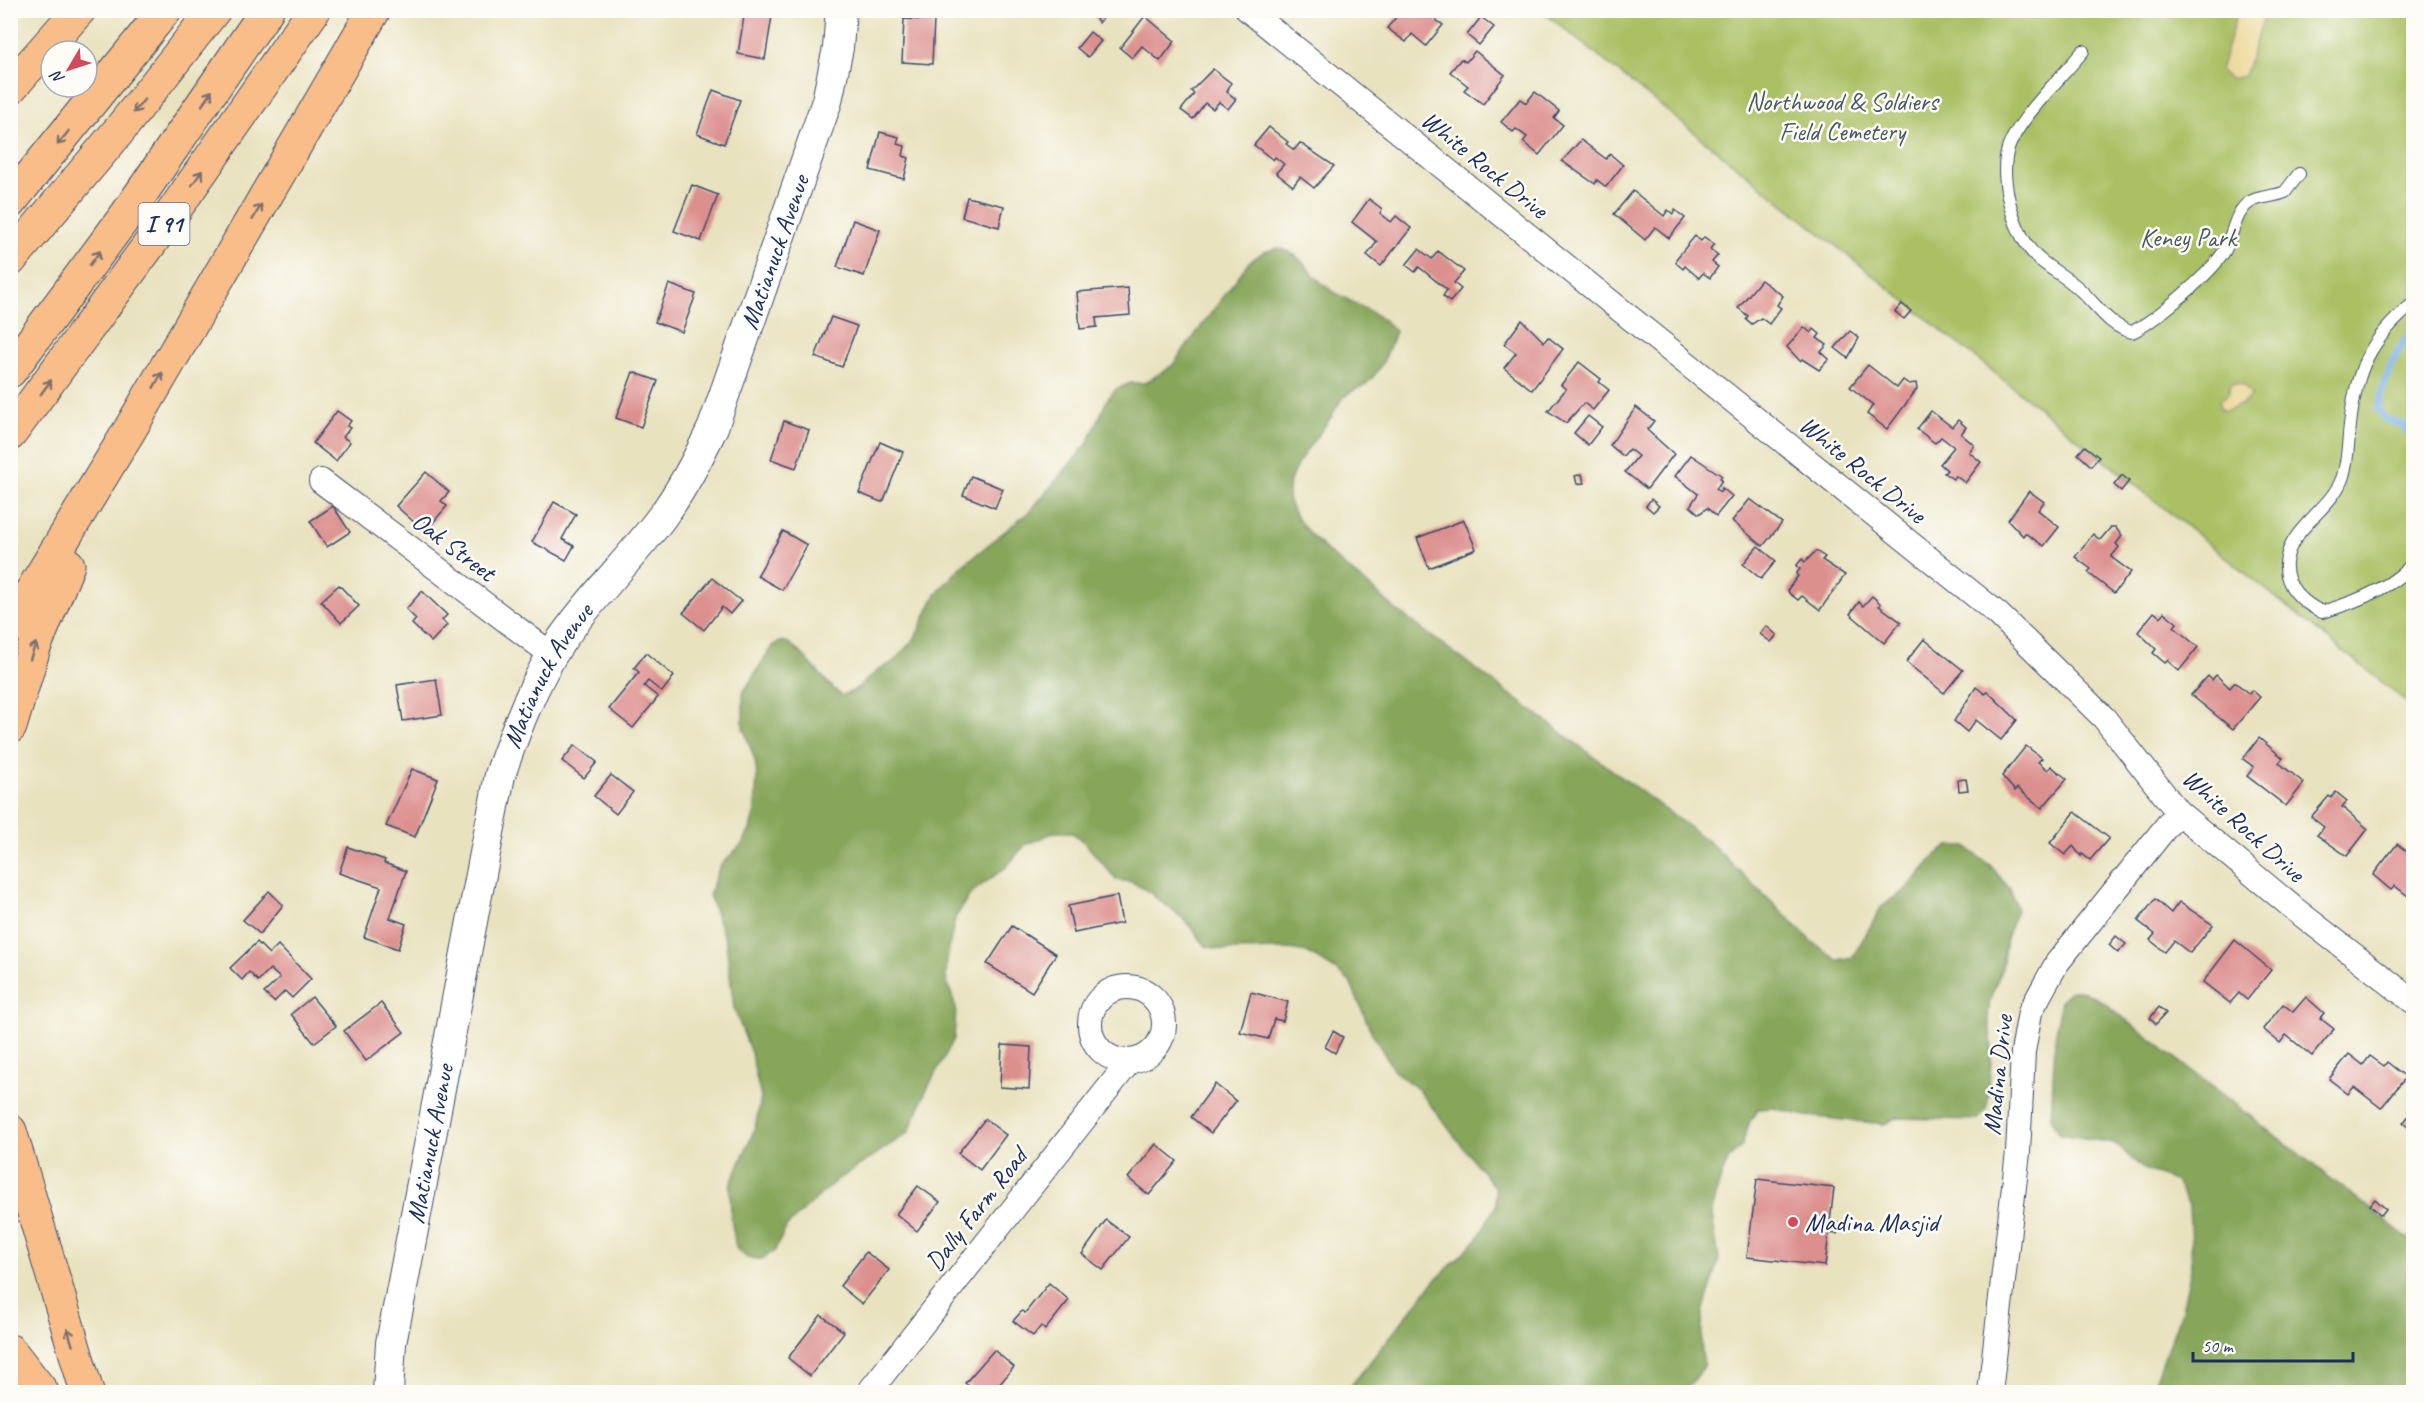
<svg xmlns="http://www.w3.org/2000/svg" width="2424" height="1403" viewBox="0 0 2424 1403" font-family="Caveat,sans-serif">
  <style>
    .green { fill: #aac064; stroke: #627861; stroke-width: 1.5 }
    .forest { fill: #87a65a; stroke: #516a5c; stroke-width: 1.5 }
    .sand { fill: #eeda9e; stroke: #84847e; stroke-width: 1.5 }
    .lines { fill: none; stroke-linecap: round; stroke-linejoin: round }
    .stream { stroke: #7eb2eb; stroke-width: 7 }
    .building { fill: #dc908e }
    .service-casing { stroke: #3a4a6d; stroke-width: 14 }
    .minor-casing { stroke: #3a4a6d; stroke-width: 26 }
    .tertiary-casing { stroke: #3a4a6d; stroke-width: 32 }
    .motorway-casing { stroke: #3a4a6d; stroke-width: 35 }
    .service { stroke: #fff; stroke-width: 12 }
    .minor { stroke: #fff; stroke-width: 24 }
    .tertiary { stroke: #fff; stroke-width: 30 }
    .motorway { stroke: #f8bd89; stroke-width: 33 }
    .oneway { stroke: #7e6f71 }
    .poi-dot { fill: #d1495b; stroke: #fdfcf7; stroke-width: 2 }
    .labels { text-anchor: middle; stroke-width: 5; stroke-linejoin: round; paint-order: stroke }
    .shield { fill: #fdfcf7; stroke: #5f6c8c; stroke-width: 1.5 }
    .shield-label { font-size: 24px; font-weight: bold; fill: #1b2f5e }
    .park-label { font-size: 26px; fill: #465a60; stroke: #fdfcf7 }
    .street-label { font-size: 26px; fill: #1b2f5e; stroke: #fdfcf7 }
    .poi-label { font-size: 26px; fill: #1b2f5e; stroke: #fdfcf7; text-anchor: start }
  </style>
  <rect width="100%" height="100%" fill="#fdfcf7"/>
  <filter id="ink" filterUnits="userSpaceOnUse"><feTurbulence type="fractalNoise" baseFrequency=".0167" numOctaves="2"/><feDisplacementMap in="SourceGraphic" scale="12" xChannelSelector="R" yChannelSelector="G"/><feConvolveMatrix kernelMatrix="1 2 1 2 8 2 1 2 1" color-interpolation-filters="sRGB"/></filter>
  <filter id="wash" filterUnits="userSpaceOnUse"><feTurbulence type="fractalNoise" baseFrequency=".008" numOctaves="4" result="noise"/><feDisplacementMap in="SourceGraphic" scale="24" xChannelSelector="R" yChannelSelector="G"/><feGaussianBlur stdDeviation="1.35" result="paint"/><feColorMatrix in="noise" values="0 0 0 0 0 0 0 0 0 0 0 0 0 0 0 0 0 1.4 0 .05"/><feComposite in="paint" operator="in"/></filter>
  <g filter="url(#wash)">
    <rect width="100%" height="100%" fill="#e9e2bf"/>
    <path class="green" d="M1542 11H2413V707Z"/>
    <g class="forest">
      <path d="M1278 248C1303 254 1305 270 1324 285 1346 302 1377 310 1395 331 1390 347 1381 372 1367 383 1360 389 1351 390 1344 397 1336 405 1332 418 1324 427 1312 442 1286 474 1288 495 1291 533 1369 582 1395 609L1709 842 1813 942 1837 960 1852 958 1882 906 1907 889 1937 854 1949 846H1964L1990 865 2010 889 2017 910 2006 938 2002 968 1990 999 1988 1015 1992 1048 1987 1109 1977 1120 1897 1118 1884 1124 1806 1116 1774 1108 1758 1109 1750 1121 1741 1147 1730 1157 1724 1169 1714 1199 1712 1215 1719 1260 1703 1312 1701 1343 1704 1367 1684 1392H1346L1432 1284 1478 1238 1496 1205 1495 1188 1418 1089 1394 1071 1371 1031 1350 982 1337 971 1307 952 1290 949 1223 950 1206 946 1185 920 1146 890 1132 882 1117 880 1085 843 1071 832H1054L1025 845 1006 867 971 893 955 918 947 957 946 978 956 1008 954 1039 926 1091 909 1132 832 1184 787 1226 774 1252 761 1259 747 1258 736 1248 731 1217 730 1186 755 1128 761 1098 751 1053 734 1008 726 942 709 895 720 866 742 844 750 830 755 810 757 776 755 760 743 727V693L772 646C776 643 781 640 786 642 803 649 824 683 842 696L855 690 877 671 893 662 915 638 935 596 945 584 962 566 1030 511 1088 443 1107 400 1116 389 1131 383H1145L1172 366 1249 262 1264 252Z"/>
      <path d="M2071 990H2080L2100 1000 2413 1242V1392H2151L2182 1310 2192 1265 2189 1206 2176 1182 2144 1169 2114 1143 2059 1134 2051 1119 2055 1040 2061 1000Z"/>
    </g>
    <g class="sand">
      <path d="M2238 11H2266L2244 76 2230 79 2220 70Z"/>
      <path d="M2235 383 2243 385 2252 395 2242 404 2225 411 2220 409 2219 402 2229 393 2230 385Z"/>
    </g>
    <g class="lines">
      <path class="stream" d="M2414 331C2396 345 2382 386 2378 409L2385 419 2404 425 2414 439"/>
    </g>
    <g id="blocks">
      <g class="building">
        <path d="M745 10H773L765 59 738 54Z"/>
        <path d="M1089 10H1109L1099 23Z"/>
        <path d="M1402 10H1443L1436 20 1443 25 1426 46 1412 34 1406 42 1387 28Z"/>
        <path d="M1145 16 1175 41 1160 61 1142 46 1132 58 1120 48Z"/>
        <path d="M1481 17 1494 27 1479 45 1467 35Z"/>
        <path d="M904 19 934 20 932 64 902 62Z"/>
        <path d="M1090 32 1101 41 1088 57 1077 48Z"/>
        <path d="M1475 51 1505 75 1483 104 1464 90 1468 86 1450 72 1461 59 1466 62Z"/>
        <path d="M1213 69 1231 83 1227 92 1236 99 1228 109 1219 102 1213 109 1205 103 1193 119 1181 110 1194 94 1191 91Z"/>
        <path d="M713 90 740 100 724 144 697 134Z"/>
        <path d="M1535 92 1559 111 1554 118 1563 125 1539 155 1523 142 1527 137 1516 129 1513 132 1501 122 1520 99 1526 103Z"/>
        <path d="M1269 127 1288 142 1286 144 1294 150 1300 143 1334 166 1314 188 1300 177 1293 186 1276 173 1284 164 1275 157 1273 160 1254 145Z"/>
        <path d="M880 132 899 137 897 144 905 146 903 156 909 158 904 179 870 170Z"/>
        <path d="M1581 140 1606 159 1610 154 1623 165 1606 187 1597 180 1595 184 1562 161Z"/>
        <path d="M692 185 718 195 701 241 674 231Z"/>
        <path d="M1633 191 1664 216 1668 210 1673 214 1675 210 1685 218 1669 238 1655 227 1645 240 1614 214Z"/>
        <path d="M967 197 1004 206 999 227 962 217Z"/>
        <path d="M1369 199 1382 209 1380 213 1391 222 1396 216 1411 228 1381 266 1367 255 1377 242 1352 222Z"/>
        <path d="M853 220 880 230 864 276 837 267Z"/>
        <path d="M1695 236 1701 241 1704 237 1714 244 1710 249 1718 255 1712 262 1718 267 1710 278 1703 273 1699 278 1685 266 1683 269 1676 263V259Z"/>
        <path d="M1419 249 1432 259 1438 251 1464 271 1454 283 1461 289 1450 302 1443 296 1447 290 1419 267 1415 272 1406 265Z"/>
        <path d="M1761 280 1783 296 1777 305 1781 308 1769 324 1761 318 1752 324 1746 319 1748 316 1738 308Z"/>
        <path d="M669 284 696 294 682 332 655 322Z"/>
        <path d="M1128 288 1130 315 1096 318 1097 327 1080 329 1077 292Z"/>
        <path d="M1902 304 1911 311 1904 319 1895 312Z"/>
        <path d="M831 317 857 326 842 367 815 357Z"/>
        <path d="M1522 320 1544 342 1548 337 1563 349 1532 390 1504 368 1516 353 1504 344Z"/>
        <path d="M1804 327 1811 333 1814 329 1820 334 1817 338 1827 345 1821 352 1829 359 1819 370 1802 359 1800 361 1787 347Z"/>
        <path d="M1850 331 1859 338 1848 358 1835 348Z"/>
        <path d="M1579 362 1601 379 1599 382 1609 390 1593 410 1584 403 1566 423 1548 411 1566 389 1561 385Z"/>
        <path d="M1868 365 1897 388 1903 380 1909 384 1916 383 1917 389 1887 429 1867 414 1873 405 1850 387Z"/>
        <path d="M633 372 658 381 641 427 616 418Z"/>
        <path d="M1636 407 1654 421 1647 430 1674 454 1647 489 1625 472 1638 456 1629 449 1623 456 1610 445Z"/>
        <path d="M337 411 351 421 347 426 350 428 343 437 350 442 336 461 313 443Z"/>
        <path d="M1931 411 1952 427 1958 420 1966 427 1961 434 1974 445 1969 452 1981 462 1965 483 1956 476 1953 479 1944 473 1947 470 1940 464 1954 447 1941 437 1935 443 1917 429Z"/>
        <path d="M1588 416 1602 427 1588 445 1574 433Z"/>
        <path d="M784 421 809 430 796 468 771 459Z"/>
        <path d="M880 442 903 452 884 500 881 502 859 493Z"/>
        <path d="M2085 446 2099 457 2091 466 2078 454Z"/>
        <path d="M1691 455 1722 476 1720 478 1722 480 1716 489 1720 492 1722 488 1732 496 1716 516 1707 508 1699 514 1690 506 1698 494 1675 476Z"/>
        <path d="M426 472 449 492 441 501 447 506 430 526 420 517 415 523 396 506Z"/>
        <path d="M1582 474 1584 483 1577 484 1575 476Z"/>
        <path d="M2122 475 2129 481 2121 491 2114 485Z"/>
        <path d="M971 476 1003 489 995 508 963 495Z"/>
        <path d="M2029 491 2044 502 2038 510 2059 527 2044 546 2025 533 2023 536 2008 520Z"/>
        <path d="M1651 499 1659 506 1653 512 1646 506Z"/>
        <path d="M1750 499 1782 523 1763 546 1732 521Z"/>
        <path d="M554 502 576 514 562 539 574 546 566 560 532 542Z"/>
        <path d="M333 506 350 532 327 547 310 521Z"/>
        <path d="M1464 520 1476 549 1429 568 1417 538Z"/>
        <path d="M2111 527H2115L2122 536 2116 544 2119 547 2111 557 2131 572 2114 593 2092 576 2088 572 2091 569 2075 557 2093 534 2100 540Z"/>
        <path d="M783 531 807 545 782 590 757 576Z"/>
        <path d="M1758 546 1776 561 1761 579 1743 564Z"/>
        <path d="M1816 551 1825 557 1822 560 1845 575 1820 610 1802 596 1798 600 1789 593 1788 589 1798 576 1796 574 1800 569 1796 566 1802 559 1805 562Z"/>
        <path d="M712 578 741 601 730 614 722 607 704 630 683 613Z"/>
        <path d="M339 585 359 606 341 623 321 601Z"/>
        <path d="M422 591 447 615 442 620 447 625 431 642 412 624 416 619 406 609Z"/>
        <path d="M1872 596 1881 604 1879 606 1901 622 1884 643 1850 614 1859 602 1863 606Z"/>
        <path d="M2154 612 2160 617 2164 612 2177 623 2174 627 2198 647 2179 671 2168 661 2169 659 2165 663 2153 653 2156 649 2138 632Z"/>
        <path d="M1766 626 1777 635 1771 642 1760 634Z"/>
        <path d="M1924 639 1963 670 1944 693 1906 662Z"/>
        <path d="M646 653 674 676 662 692 648 681 644 686 658 697 633 728 609 709 639 672 634 668Z"/>
        <path d="M2216 675 2230 688 2235 682 2249 694 2252 690 2260 697 2233 729 2191 695 2208 676 2212 680Z"/>
        <path d="M436 679 442 715 403 721 397 685Z"/>
        <path d="M1976 687 1985 694 1987 691 2017 720 2001 740 1976 720 1967 732 1954 721Z"/>
        <path d="M2259 738 2283 758 2279 763 2304 783 2286 806 2247 776 2254 767 2243 759Z"/>
        <path d="M575 745 597 762 584 778 562 761Z"/>
        <path d="M2026 746 2042 758 2038 762 2048 770 2051 766 2067 779 2042 808 2017 788 2015 791 2002 776Z"/>
        <path d="M412 769 438 779 415 837 386 826Z"/>
        <path d="M611 775 633 792 616 814 594 796Z"/>
        <path d="M1966 779 1968 790 1959 791 1958 780Z"/>
        <path d="M2336 792 2347 801 2342 807 2368 829 2347 856 2317 835 2324 827 2311 817 2329 796 2331 798Z"/>
        <path d="M2075 812 2109 838 2090 860 2082 854 2081 856 2073 846 2065 855 2050 843Z"/>
        <path d="M2397 844 2414 857V889L2408 896 2395 886 2391 890 2373 875Z"/>
        <path d="M348 847 385 860 384 863 406 871 390 918 406 924 398 949 364 937 381 887 339 873Z"/>
        <path d="M269 891 283 905 260 934 243 920Z"/>
        <path d="M1117 896 1122 923 1074 933 1068 906Z"/>
        <path d="M2155 899 2171 913 2179 902 2213 925 2190 953 2174 941 2165 952 2150 940 2155 934 2138 921Z"/>
        <path d="M1012 926 1056 954 1032 992 987 964Z"/>
        <path d="M2116 936 2126 944 2118 953 2109 945Z"/>
        <path d="M2235 940 2271 970 2247 1000 2239 993 2230 1003 2203 982Z"/>
        <path d="M257 942 269 954 278 945 311 979 292 998 285 991 274 1002 264 993 280 978 270 969 258 981 249 972 242 980 230 968Z"/>
        <path d="M1251 992 1288 1002 1283 1021 1274 1019 1268 1039 1240 1032Z"/>
        <path d="M312 997 336 1026 314 1043 291 1014Z"/>
        <path d="M2306 997 2324 1013 2320 1018 2334 1029 2312 1056 2286 1035 2280 1043 2263 1029 2283 1004 2293 1012Z"/>
        <path d="M381 1003 404 1032 366 1061 344 1031Z"/>
        <path d="M2159 1007 2166 1013 2156 1024 2150 1018Z"/>
        <path d="M1333 1031 1343 1037 1335 1053 1325 1047Z"/>
        <path d="M1002 1045 1031 1047 1029 1089 1000 1087Z"/>
        <path d="M2349 1054 2363 1065 2370 1056 2384 1066 2387 1062 2406 1077 2381 1108 2354 1087 2348 1094 2329 1079Z"/>
        <path d="M1215 1084 1236 1101 1211 1133 1191 1117Z"/>
        <path d="M2411 1107 2414 1109V1131L2403 1123 2411 1113 2408 1111Z"/>
        <path d="M985 1119 1006 1135 980 1170 958 1153Z"/>
        <path d="M1156 1144 1177 1161 1149 1195 1128 1178Z"/>
        <path d="M1757 1179 1834 1188 1830 1222 1838 1223 1837 1234 1829 1233 1825 1266 1747 1257Z"/>
        <path d="M918 1186 940 1202 917 1231 896 1214Z"/>
        <path d="M2375 1199 2386 1209 2381 1215 2370 1205Z"/>
        <path d="M1106 1220 1129 1237 1103 1270 1082 1254Z"/>
        <path d="M866 1252 889 1270 862 1304 840 1286Z"/>
        <path d="M1049 1283 1069 1300 1045 1330 1041 1326 1033 1336 1013 1321 1022 1311 1025 1313Z"/>
        <path d="M821 1315 844 1332 810 1376 788 1358Z"/>
        <path d="M994 1350 1014 1367 993 1392H977L965 1383Z"/>
      </g>
    </g>
  </g>
  <g filter="url(#ink)">
    <use href="#blocks" fill-opacity="0" stroke="#3a4a6d" stroke-width="1.5"/>
    <g class="lines">
      <defs>
        <g id="service">
          <path d="M2083 51C2063 76 2017 120 2008 149 1998 179 2015 239 2039 259 2049 268 2062 275 2072 283 2093 298 2106 326 2132 332 2156 320 2212 273 2225 250 2233 235 2235 211 2250 202 2259 196 2275 197 2285 192L2299 174"/>
          <path d="M2414 303C2370 339 2356 369 2350 425 2348 443 2348 462 2342 479 2330 510 2289 529 2286 563 2284 586 2303 603 2322 612 2353 603 2393 588 2414 562"/>
        </g>
        <g id="minor">
          <path d="M1248 10 1998 614 2104 718 2178 812 2297 911 2414 1002"/>
          <path d="M321 481 552 655"/>
          <circle cx="1127" cy="1024" r="37"/>
          <path d="M869 1392 1129 1062"/>
          <path d="M1990 1392 2018 1152 2023 1052 2030 1012 2057 963 2178 812"/>
        </g>
        <g id="tertiary">
          <path id="s1" d="M388 1392 391 1343 399 1303 500 775C516 729 533 683 560 642 590 598 629 561 661 518 682 490 698 459 713 427L827 101 838 48 841 10"/>
        </g>
        <g id="motorway">
          <path d="M10 88 79 10"/>
          <path d="M10 202 165 10"/>
          <path d="M10 260 117 133 214 10"/>
          <path d="M10 371 127 214 267 10"/>
          <path d="M10 434 166 222 314 10"/>
          <path d="M10 627 129 431 374 10"/>
          <path d="M10 727 34 648 68 565"/>
          <path d="M10 1131 87 1392"/>
          <path d="M10 1351 42 1392"/>
        </g>
      </defs>
      <use href="#service" class="service-casing"/>
      <use href="#minor" class="minor-casing"/>
      <use href="#tertiary" class="tertiary-casing"/>
      <use href="#motorway" class="motorway-casing"/>
      <use href="#service" class="service"/>
      <use href="#minor" class="minor"/>
      <use href="#tertiary" class="tertiary"/>
      <use href="#motorway" class="motorway"/>
    </g>
    <defs><path id="oneway-shaft" d="M-6 0H5M1.5-3L5.5 0L1.5 3" fill="none" stroke-width="1.6" stroke-linecap="round" stroke-linejoin="round" transform="scale(1.5)"/></defs>
    <g class="oneway">
      <use href="#oneway-shaft" transform="translate(207 98) rotate(-56)"/>
      <use href="#oneway-shaft" transform="translate(139 106) rotate(129)"/>
      <use href="#oneway-shaft" transform="translate(63 138) rotate(129)"/>
      <use href="#oneway-shaft" transform="translate(197 178) rotate(-55)"/>
      <use href="#oneway-shaft" transform="translate(257 212) rotate(-60)"/>
      <use href="#oneway-shaft" transform="translate(95 258) rotate(-54)"/>
      <use href="#oneway-shaft" transform="translate(158 380) rotate(-60)"/>
      <use href="#oneway-shaft" transform="translate(46 387) rotate(-54)"/>
      <use href="#oneway-shaft" transform="translate(33 651) rotate(-71)"/>
      <use href="#oneway-shaft" transform="translate(70 1337) rotate(-107)"/>
    </g>
  </g>
  <circle class="poi-dot" cx="1793" cy="1222" r="6"/>
  <g class="labels">
    <rect class="shield" x="138.5" y="203" width="51" height="42" rx="4.5"/>
    <g class="shield-label">
      <text x="164" y="232">I 91</text>
    </g>
    <g class="park-label">
      <text x="1842" y="110">Northwood &amp; Soldiers<tspan x="1842" dy="30">Field Cemetery</tspan></text>
      <text x="2188" y="246">Keney Park</text>
    </g>
    <g class="street-label">
      <text transform="translate(1485 164) rotate(39)" y="9">White Rock Drive</text>
      <text dy="9" stroke="none"><textPath href="#s1" startOffset="1224">Matianuck Avenue</textPath></text>
      <text transform="translate(1863 469) rotate(39)" y="9">White Rock Drive</text>
      <text transform="translate(454 546) rotate(37)" y="9">Oak Street</text>
      <text dy="9" stroke="none"><textPath href="#s1" startOffset="738">Matianuck Avenue</textPath></text>
      <text transform="translate(2244 825) rotate(42)" y="9">White Rock Drive</text>
      <text transform="translate(1997 1075) rotate(-84)" y="9">Madina Drive</text>
      <text dy="9" stroke="none"><textPath href="#s1" startOffset="252">Matianuck Avenue</textPath></text>
      <text transform="translate(976 1209) rotate(-52)" y="9">Dally Farm Road</text>
    </g>
    <g class="poi-label">
      <text x="1805" y="1231">Madina Masjid</text>
    </g>
  </g>
  <rect width="2424" height="1403" fill="none" stroke="#fdfcf7" stroke-width="36"/>
  <g transform="translate(69 69) rotate(231)"><circle r="28" fill="#fdfcf7" stroke="#a3aaba" stroke-width="1.5"/>
  <path d="M0-4.5L10 22L0 15L-10 22Z" fill="#d1495b"/>
  <text y="-9" font-size="16" font-weight="bold" text-anchor="middle" fill="#1b2f5e">N</text>
  </g>
  <path d="M2193 1352v9h160v-9" fill="none" stroke="#1b2f5e" stroke-width="3"/>
  <text x="2202" y="1352" font-size="18" fill="#1b2f5e" stroke="#fdfcf7" stroke-width="4.5" paint-order="stroke">50 m</text>
</svg>
